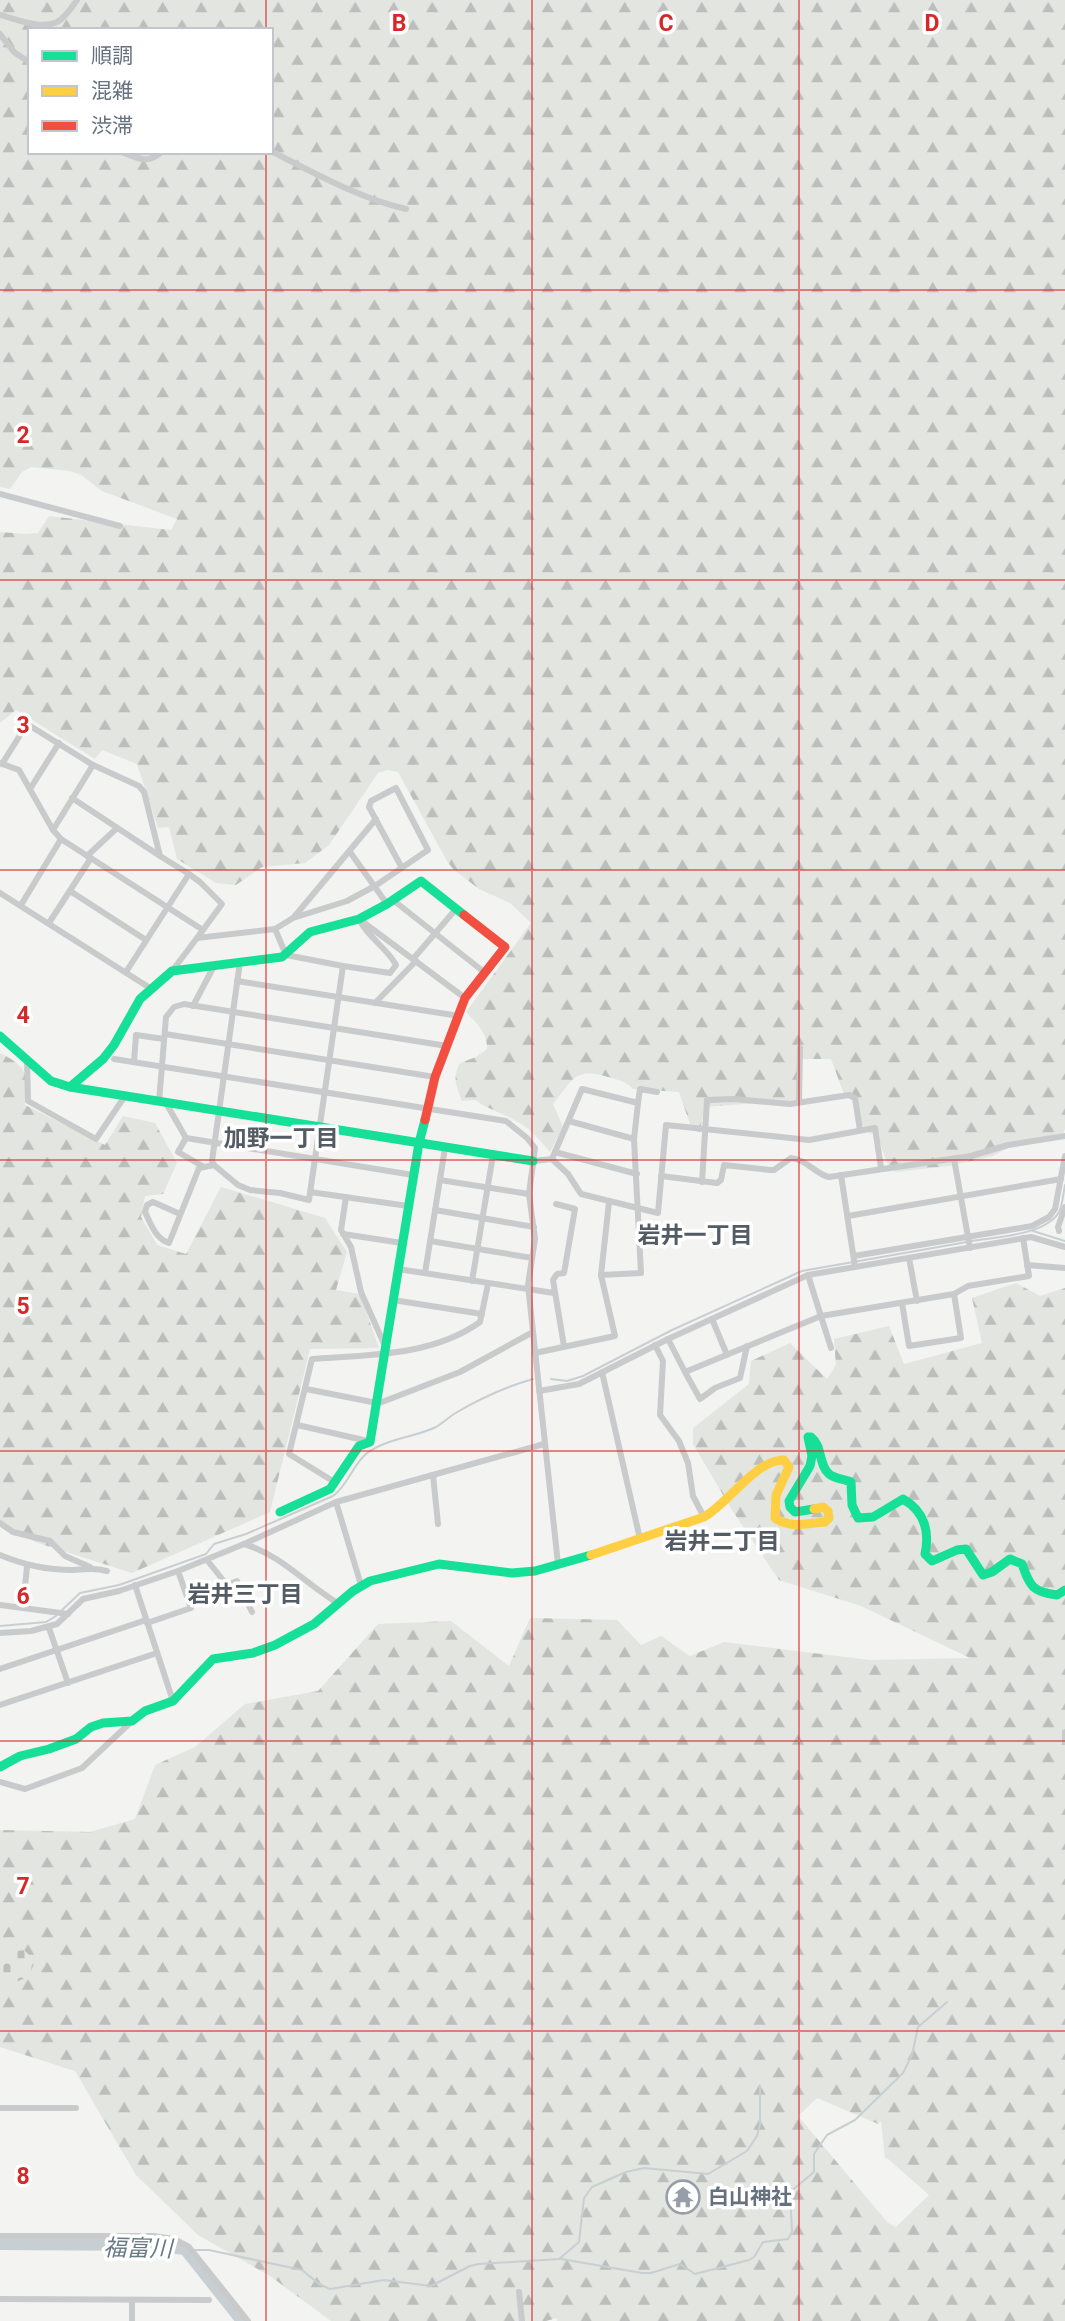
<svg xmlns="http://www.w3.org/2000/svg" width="1065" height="2321" viewBox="0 0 1065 2321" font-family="Roboto,'Noto Sans JP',sans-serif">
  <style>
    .forest { fill: url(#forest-firs); fill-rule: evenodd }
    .cemetery { fill: url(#cemetery-stones) }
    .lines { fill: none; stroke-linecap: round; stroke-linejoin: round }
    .stream { stroke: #c8cfd2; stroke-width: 2 }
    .river { stroke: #c8cfd2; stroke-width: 12 }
    .street { stroke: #c9cacb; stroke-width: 6 }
    .fast { stroke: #16e098; stroke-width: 9 }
    .slow { stroke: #ffcf43; stroke-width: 9 }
    .jam { stroke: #f24e42; stroke-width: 9 }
    .grid { fill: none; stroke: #d62828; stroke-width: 2; stroke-opacity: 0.55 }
    .labels { text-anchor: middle; stroke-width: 7; stroke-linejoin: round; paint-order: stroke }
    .poi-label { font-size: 21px; font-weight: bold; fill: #66717f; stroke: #fff; text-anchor: start }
    .neighbourhood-label { font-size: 23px; font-weight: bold; fill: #535b64; stroke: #fff }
    .water-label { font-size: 23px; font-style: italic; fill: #677983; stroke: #fff }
    .grid-label { font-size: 23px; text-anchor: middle; font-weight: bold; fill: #d62828; stroke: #fff; stroke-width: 7; stroke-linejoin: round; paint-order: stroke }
  </style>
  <defs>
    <pattern id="forest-firs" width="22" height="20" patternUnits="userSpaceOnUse" patternTransform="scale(1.75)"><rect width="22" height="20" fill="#e2e5e0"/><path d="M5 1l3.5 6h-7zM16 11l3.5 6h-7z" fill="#bbbebb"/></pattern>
    <pattern id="cemetery-stones" width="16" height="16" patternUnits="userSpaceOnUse" patternTransform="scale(1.75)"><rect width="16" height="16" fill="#e2e5e0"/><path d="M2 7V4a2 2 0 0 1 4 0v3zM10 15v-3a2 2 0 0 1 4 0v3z" fill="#bbbebb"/></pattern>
  </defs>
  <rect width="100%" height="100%" fill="#f3f3f1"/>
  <g class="forest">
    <path d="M0 0H1065V1129L1063 1133 1011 1146 993 1156 949 1166 895 1172C882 1160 884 1146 875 1132L870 1134 862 1125 856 1103 844 1094 831 1059H797L799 1100 704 1107 700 1132 692 1130 679 1092 633 1089C626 1081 618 1080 608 1077 574 1067 573 1080 553 1104L563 1127 550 1152C540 1140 530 1128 516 1121 502 1113 488 1109 475 1100L462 1101C456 1086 452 1077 460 1063L476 1057 487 1049C488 1034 476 1022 466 1012L531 923 510 903 479 889 453 869 447 861 398 772 388 770 378 773 329 845 305 863 262 867 236 885 216 883 177 859 169 827 158 828 137 764 102 750 95 759 16 710 0 723V532L26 534 38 533 49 516 171 530 177 519 102 491 81 475 70 471 31 467 22 472 10 489 0 487ZM30 30H271V152H30Z"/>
    <path d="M0 1053C28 1067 29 1075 25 1105L105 1145 123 1116 155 1123 177 1163 163 1194 145 1196 141 1217 157 1245 186 1254 221 1187 325 1218 347 1252 336 1290 360 1294 379 1348 310 1349 270 1512 132 1573 35 1542 0 1523Z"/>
    <path d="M1016 1283 1040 1296 1065 1288V2321H557V2318L546 2321H331L270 2276 198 2235 136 2175 75 2071 0 2047V1830L90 1832 135 1819 155 1765 195 1747 245 1704 318 1691 378 1624 451 1621 509 1666 530 1618 617 1620 641 1645 661 1636 690 1656 724 1642 870 1660 970 1658 861 1606 779 1580 732 1510 693 1444V1428L749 1384 751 1361 790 1343 827 1379 836 1365 834 1339 889 1326 904 1364 982 1343 972 1298ZM817 2098 878 2124 881 2121 885 2159 887 2158 929 2195 896 2227 888 2223 798 2116Z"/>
  </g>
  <path class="cemetery" d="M24 1950 35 1961 29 1976 0 1990V1954Z"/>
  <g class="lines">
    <g class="stream">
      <path d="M1033 1231 1065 1241"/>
      <path d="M972 1241C996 1237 1046 1235 1059 1212 1063 1204 1063 1194 1065 1185"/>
      <path d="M551 1379 567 1381 583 1376 672 1330 802 1271 967 1242"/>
      <path d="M60 1612 80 1593 119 1585 206 1554 214 1544 246 1534 333 1496C348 1485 352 1466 366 1454 384 1439 416 1437 436 1427 443 1423 448 1418 454 1414 479 1399 505 1387 533 1379"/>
      <path d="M0 1626 46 1622 56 1616"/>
      <path d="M195 2250H209L302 2270 319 2284 330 2289 384 2280 431 2286 470 2266 479 2264 559 2259 579 2242 584 2198 592 2187 626 2172 644 2168 708 2174 747 2151 757 2136 760 2124V2086"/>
      <path d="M561 2259 642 2273H651L680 2264 695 2274 749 2260 754 2257 763 2242 788 2239 792 2232 790 2192 814 2172V2154L827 2135 855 2120 903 2073 912 2055 918 2027 947 2002"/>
    </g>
    <path class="river" d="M0 2244 151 2245 185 2249 242 2321"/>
    <g class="street">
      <path d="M0 15C17 19 40 30 57 22 65 18 72 7 77 0"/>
      <path d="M0 34 14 52 30 63"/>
      <path d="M271 151C314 173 359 198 406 209"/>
      <path d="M121 152C140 158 145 165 162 152"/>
      <path d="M199 152H211"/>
      <path d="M0 494 120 526"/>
      <path d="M0 763 19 770 53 830 61 839 203 930 197 938 275 929 293 918 347 901 375 886 428 850 396 788 371 801 369 807 402 868"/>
      <path d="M2 764 27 724 93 765 139 786 144 792 160 856 189 874 126 972"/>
      <path d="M30 789 59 743"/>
      <path d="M72 798 160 856"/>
      <path d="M53 830 93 765"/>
      <path d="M350 852 387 904"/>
      <path d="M87 856 117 828"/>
      <path d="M189 874 200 882 222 904 203 930"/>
      <path d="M70 891 146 940"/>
      <path d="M0 893 150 988"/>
      <path d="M393 900 484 972"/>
      <path d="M21 905 61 839"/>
      <path d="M294 917 376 819"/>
      <path d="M359 919 465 998"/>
      <path d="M49 923 91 858"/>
      <path d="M413 959 456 909"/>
      <path d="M240 962 212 1161 214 1165 238 1185 250 1190 280 1193 309 1200 343 966 286 955 275 929"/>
      <path d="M343 966 390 973 396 965C387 948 369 938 360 921"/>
      <path d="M172 971 197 938"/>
      <path d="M237 981 459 1016"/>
      <path d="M375 1003 416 961"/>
      <path d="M193 1006 214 966"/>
      <path d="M165 1034 435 1077"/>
      <path d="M27 1059 28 1101 96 1139 125 1096"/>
      <path d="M114 1059 506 1121 527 1138 535 1148 529 1194 535 1239 528 1285 558 1564"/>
      <path d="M134 1062 136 1035 164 1039"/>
      <path d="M159 1102 166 1017 174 1007 184 1004 447 1046"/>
      <path d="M799 1102 800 1048"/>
      <path d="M166 1103 186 1138 413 1175"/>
      <path d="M638 1103 640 1089 657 1092"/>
      <path d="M569 1121 634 1139"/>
      <path d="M186 1138 178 1152 204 1167"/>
      <path d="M555 1152 637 1174"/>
      <path d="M552 1159 568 1174 581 1194 658 1213 666 1125 809 1140 875 1128 881 1168"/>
      <path d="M552 1159 582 1089 638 1103 634 1139 641 1273 601 1275"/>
      <path d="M954 1159 970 1248"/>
      <path d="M533 1161 552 1159"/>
      <path d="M841 1175 855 1267"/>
      <path d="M661 1176 717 1183 721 1180 724 1165 770 1170H774L791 1158C808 1160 815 1174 829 1177L971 1156 1008 1145 1065 1136"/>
      <path d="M440 1180 529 1194"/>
      <path d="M702 1182 707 1100 734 1099 790 1104 849 1095 855 1098 860 1130"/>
      <path d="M310 1192 408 1206"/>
      <path d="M346 1197 341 1230 351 1247 361 1292 385 1346"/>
      <path d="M556 1204 575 1209 564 1273 557 1274 553 1280 564 1346"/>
      <path d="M435 1210 534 1227"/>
      <path d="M180 1214 153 1202 147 1205 145 1212C151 1224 155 1238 169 1243L199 1168 214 1165"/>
      <path d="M848 1216 1061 1179"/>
      <path d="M1059 1231 1058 1227 1065 1207"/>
      <path d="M343 1234 402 1243"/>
      <path d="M430 1241 532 1258"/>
      <path d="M854 1256 1032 1226 1049 1217 1055 1209 1065 1156"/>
      <path d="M909 1258 917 1301"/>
      <path d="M1027 1265 1065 1268"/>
      <path d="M398 1269 554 1293"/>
      <path d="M425 1273 445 1148"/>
      <path d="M808 1275 831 1348"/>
      <path d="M472 1281 493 1155"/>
      <path d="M393 1300 482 1314"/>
      <path d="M902 1303 909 1346 961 1338 954 1294"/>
      <path d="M712 1319 727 1355"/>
      <path d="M668 1339 685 1372 821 1316 954 1294 968 1286 1029 1276 1023 1238"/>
      <path d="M655 1345 663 1361 660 1415 679 1441 688 1463 693 1496 704 1517"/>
      <path d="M535 1353 615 1336 601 1275 609 1202"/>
      <path d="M602 1372 640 1539"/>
      <path d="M685 1372 700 1399 715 1388 740 1378 747 1346"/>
      <path d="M306 1389 377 1403 382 1402 460 1372 533 1332"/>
      <path d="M539 1391 579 1384 668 1339 808 1275 1031 1237 1065 1247"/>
      <path d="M297 1425 368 1441"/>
      <path d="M433 1475 438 1524"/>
      <path d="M336 1483 289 1454 312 1359C368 1355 433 1356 480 1322L488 1284"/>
      <path d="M336 1502 361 1585"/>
      <path d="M0 1523 13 1532 50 1541 65 1556 90 1567"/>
      <path d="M244 1544C281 1555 307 1585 339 1604"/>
      <path d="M0 1555C25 1565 46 1570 73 1570 86 1569 95 1568 107 1571"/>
      <path d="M207 1560 227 1585 237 1581 252 1612"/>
      <path d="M135 1585 173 1701"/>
      <path d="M0 1605 68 1614"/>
      <path d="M23 1608 27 1566"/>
      <path d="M147 1623 191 1608 178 1571"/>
      <path d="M49 1628 68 1683"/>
      <path d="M0 1633 31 1631 57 1624 83 1599 119 1591 178 1571 244 1544 336 1502 544 1444"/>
      <path d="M0 1669 146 1620"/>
      <path d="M0 1705 157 1653"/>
      <path d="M1065 1732V1741"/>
      <path d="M0 1782 25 1789 82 1768 131 1722"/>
      <path d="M0 2108H76"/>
      <path d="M0 2236H154L174 2239 189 2247 248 2321"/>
      <path d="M519 2292 522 2321"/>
      <path d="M0 2299 209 2300"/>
      <path d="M132 2300V2321"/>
    </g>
    <g class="fast">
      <path d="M0 1036 51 1081 70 1087 533 1161"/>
      <path d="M70 1087 103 1059 114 1045 140 999 172 971 282 957 310 932 359 919 387 904 421 881 464 915"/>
      <path d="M814 1509 795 1512 790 1507 789 1501 810 1466 812 1456 808 1437H811C823 1447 818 1464 829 1474 835 1479 844 1479 851 1482L852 1505 858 1518 873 1517 903 1499C924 1511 930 1531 925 1554L932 1561 957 1550 966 1549 983 1575 992 1572 1010 1559 1022 1564C1030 1586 1032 1592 1057 1595L1065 1590"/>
      <path d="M280 1512 330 1489 359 1446 370 1442 419 1143 425 1120"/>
      <path d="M0 1767 20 1756 49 1749 76 1739 91 1727 103 1723 132 1721 145 1711 173 1701 213 1659 253 1653 275 1645 314 1624 353 1591 370 1581 439 1564 512 1573 535 1571 591 1555"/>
    </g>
    <path class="slow" d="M591 1555 704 1517C729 1503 755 1460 784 1460L789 1467 776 1495 775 1518C790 1529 808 1523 825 1522L829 1518 828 1511 823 1507 814 1509"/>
    <path class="jam" d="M425 1120 435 1077 465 998 505 947 464 915"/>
  </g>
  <path class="grid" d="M266 0V30M532 0V2321M799 0V2321M266 152V2321M0 290H1065M0 580H1065M0 870H1065M0 1160H1065M0 1451H1065M0 1741H1065M0 2031H1065"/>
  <defs>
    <symbol id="temple-ring" viewBox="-11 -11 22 22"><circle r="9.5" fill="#fff" stroke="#979ea7" stroke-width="1.5"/><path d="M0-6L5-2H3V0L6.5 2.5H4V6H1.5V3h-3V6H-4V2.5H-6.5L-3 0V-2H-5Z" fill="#979ea7"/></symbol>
  </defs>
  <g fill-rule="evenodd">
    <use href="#temple-ring" x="664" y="2178" width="38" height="38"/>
  </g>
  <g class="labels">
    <g class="poi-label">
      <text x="708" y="2204">白山神社</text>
    </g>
    <g class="neighbourhood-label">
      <text x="281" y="1146">加野一丁目</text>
      <text x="695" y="1243">岩井一丁目</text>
      <text x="722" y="1549">岩井二丁目</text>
      <text x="245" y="1602">岩井三丁目</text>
    </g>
    <g class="water-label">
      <text transform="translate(138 2248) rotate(1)" y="8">福富川</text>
    </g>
  </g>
  <g class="grid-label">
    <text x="399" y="31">B</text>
    <text x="666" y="31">C</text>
    <text x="932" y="31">D</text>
    <text x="23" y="443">2</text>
    <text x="23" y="733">3</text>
    <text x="23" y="1023">4</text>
    <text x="23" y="1314">5</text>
    <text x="23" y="1604">6</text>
    <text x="23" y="1894">7</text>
    <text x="23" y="2184">8</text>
  </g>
  <rect x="28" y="28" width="245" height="126" fill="#ffffff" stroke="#c2c6cc" stroke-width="2"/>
  <rect x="42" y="51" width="35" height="10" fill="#16e098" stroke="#c2c6cc" stroke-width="2"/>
  <text x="91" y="63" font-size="21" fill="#66717f">順調</text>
  <rect x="42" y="86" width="35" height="10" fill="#ffcf43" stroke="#c2c6cc" stroke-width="2"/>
  <text x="91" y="98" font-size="21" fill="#66717f">混雑</text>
  <rect x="42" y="121" width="35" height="10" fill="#f24e42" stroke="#c2c6cc" stroke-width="2"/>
  <text x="91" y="133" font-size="21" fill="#66717f">渋滞</text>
</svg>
